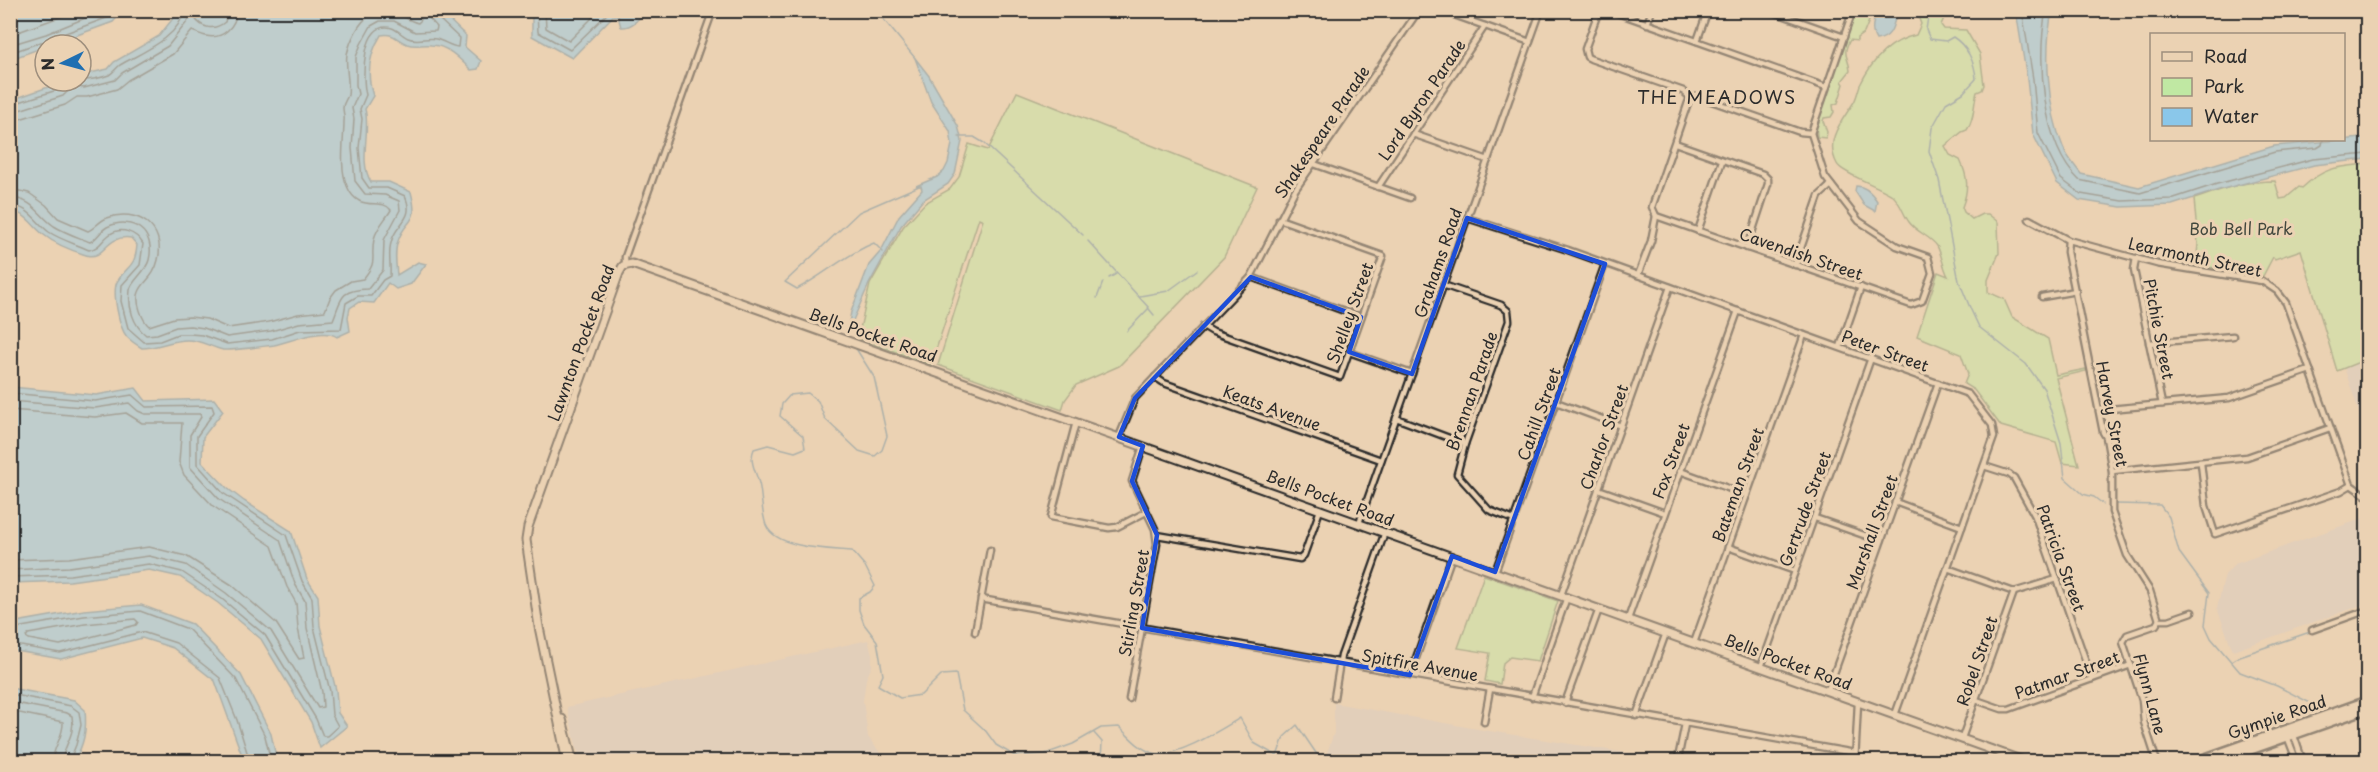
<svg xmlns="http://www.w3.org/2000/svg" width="2378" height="772" viewBox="0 0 2378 772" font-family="'Playpen Sans',sans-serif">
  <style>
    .built { fill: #d7ccc4 }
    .green { fill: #c0e8a3; stroke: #768a67; stroke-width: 1.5 }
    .water { fill: #8ac7ea; stroke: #64899e; stroke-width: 1.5 }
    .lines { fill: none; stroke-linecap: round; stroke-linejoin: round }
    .shore { stroke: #516977; stroke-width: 1.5 }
    .stream { stroke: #64899e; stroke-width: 1.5 }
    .street-casing { stroke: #2b2b2b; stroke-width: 9 }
    .secondary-casing { stroke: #2b2b2b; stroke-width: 11 }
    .highway-casing { stroke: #2b2b2b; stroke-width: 13 }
    .street { stroke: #ebd2b3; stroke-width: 4.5 }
    .secondary { stroke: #ebd2b3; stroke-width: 7 }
    .highway { stroke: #ebd2b3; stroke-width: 8 }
    .marked { fill: none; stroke: #1d4ed8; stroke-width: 4.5; stroke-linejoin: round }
    .labels { text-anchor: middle; stroke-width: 6; stroke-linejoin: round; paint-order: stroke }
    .street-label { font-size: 16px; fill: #2b2b2b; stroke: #ebd2b3 }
    .park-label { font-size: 16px; fill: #41473d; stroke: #ebd2b3 }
    .neighbourhood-label { font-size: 18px; letter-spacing: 1.5px; fill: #2b2b2b; stroke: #ebd2b3 }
  </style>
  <rect width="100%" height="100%" fill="#ebd2b3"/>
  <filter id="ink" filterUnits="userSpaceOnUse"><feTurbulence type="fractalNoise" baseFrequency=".0167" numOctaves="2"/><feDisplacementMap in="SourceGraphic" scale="12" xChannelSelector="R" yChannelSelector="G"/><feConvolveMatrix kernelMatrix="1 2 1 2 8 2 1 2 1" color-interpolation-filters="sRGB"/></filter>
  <g filter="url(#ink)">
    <g class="built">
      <path d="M2367 359V436L2344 367Z"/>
      <path d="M2367 517V603L2233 651 2217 608 2225 575 2235 564Z"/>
      <path d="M868 640 872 654V666L866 679 863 701 868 737 884 758 890 761H580L567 707Z"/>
      <path d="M1334 703 1483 730 1678 761H1338L1327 753 1334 733Z"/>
    </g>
    <g class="green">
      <path d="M1856 11H1873L1864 33 1857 38V41L1850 40C1841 56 1849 56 1850 71L1842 81 1844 84 1838 103 1833 105 1834 112 1831 117 1824 118 1823 121 1827 132 1826 138 1817 137 1816 123Z"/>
      <path d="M1916 11H1947L1941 25 1944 29 1966 30 1980 54 1984 85 1982 90 1977 92C1973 106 1975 118 1967 130L1962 132 1945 146 1950 155 1960 160C1968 177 1969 189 1962 207L1964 212 1972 219 1982 214H1988L1998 222 1999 253 1988 280V292L2004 299 2012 317 2048 339 2056 375 2086 369V371L2056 378 2079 465 2062 463 2056 442 2001 426 1974 390 1964 384 1968 374 1961 354 1917 336 1938 272 1948 276C1943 267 1941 252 1937 246 1930 236 1916 232 1909 222 1903 214 1900 201 1892 195 1881 187 1841 173 1837 164 1824 140 1842 121 1854 102 1857 97 1858 90 1860 85 1872 60 1889 41 1916 35L1921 24Z"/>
      <path d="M1017 92 1257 187 1224 257 1119 366 1076 385 1065 400 1062 410 938 365 983 220 979 218 931 365 858 338 870 284 903 227 925 203 950 189 959 177 969 144 988 150Z"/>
      <path d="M2367 164V359L2337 371 2301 250 2275 259 2273 257 2263 276 2196 265 2198 244 2194 199C2225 189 2240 181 2275 181L2280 199 2286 198 2299 187 2302 188C2324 167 2337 167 2367 164Z"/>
      <path d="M1484 575 1558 601 1538 661 1510 657 1503 663 1500 684 1485 681 1490 653 1458 648Z"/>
    </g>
    <g class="water">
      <path d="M11 10H123V11L113 22 11 59Z"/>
      <path d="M220 10 440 11 466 36 465 47 481 61 478 69 471 70C460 59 447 45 431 45 423 44 415 47 407 44 395 39 395 33 381 35 369 54 366 74 373 96L365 109C371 132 358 161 371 182H389L411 192C420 226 406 217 398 241 394 251 396 264 397 275L418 262 426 264 411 284 396 289 388 283 374 303 359 302 350 308 348 317 350 331 337 337C322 327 290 342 274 345 265 346 230 351 223 350 210 347 201 340 187 340 171 340 158 348 142 348 137 345 131 341 127 337 119 328 112 292 117 282 126 265 135 270 137 245L131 238C105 234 105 261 86 255 73 251 55 244 44 235 32 226 27 213 11 212V100L54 85 81 81V75L108 69 114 62 159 36 179 11H202L211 15Z"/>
      <path d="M532 11V10L644 11C640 19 631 28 621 27L618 16H613L572 58 532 36Z"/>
      <path d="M1878 11H1897C1893 25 1893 38 1876 40 1870 31 1873 19 1878 11Z"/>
      <path d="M2016 11H2052C2044 52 2047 108 2063 147 2067 157 2075 166 2081 174L2139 187 2274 146 2362 138 2367 139V159L2314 165 2219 190 2172 205 2121 207 2079 200 2057 183 2033 134 2027 79Z"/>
      <path d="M915 58 929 76 958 126 962 141 955 174 948 184 923 200 901 226 869 284 847 334 851 312 869 265 881 251 899 216 922 190 921 186H916L937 177 944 171 948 163 952 144 950 131 931 102Z"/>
      <path d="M1856 186C1865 186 1872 193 1877 201L1875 211 1864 205 1855 191Z"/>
      <path d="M11 387 96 395 136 388 146 401 214 399 223 411 203 437 202 462 227 488 244 501 291 531 307 579 318 596 320 626 336 690 338 713 347 726 320 748 311 722 261 639 218 603 180 577 149 570 70 581 11 583Z"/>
      <path d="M141 605 192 624 241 675 271 734 277 761H244L215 681 173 648 142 638 61 659 11 650V623L84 610Z"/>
      <path d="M10 688 74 700 85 710C87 730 84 745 74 761H11Z"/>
    </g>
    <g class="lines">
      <g class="shore">
        <path d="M537 10 538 32 570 50 611 10"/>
        <path d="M545 10 546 28 569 41 600 10"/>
        <path d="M2022 10 2033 79 2038 133 2061 179 2081 194 2122 201 2171 199 2217 184 2313 159 2368 154"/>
        <path d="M2046 10C2037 58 2041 144 2079 180L2140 193 2275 152 2317 148 2322 145 2323 140"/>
        <path d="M10 35 79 10"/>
        <path d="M10 45 46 34 105 10"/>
        <path d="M10 53 41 42H50L55 37 109 17 115 10"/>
        <path d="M81 80C90 80 101 78 109 75 114 72 116 68 120 65 140 53 180 38 184 10"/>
        <path d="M10 105 60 89 64 81"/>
        <path d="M10 113 63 96 73 86 84 88 115 80 122 73 168 46 191 17H194C202 29 214 31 225 22L228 10"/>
        <path d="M10 122 65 105 77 97H87L117 89 128 80 173 54 192 31C197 33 201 35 206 36 223 40 236 26 237 10"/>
        <path d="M10 189 29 193 46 205 58 218 88 231C95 228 99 221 107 218 137 207 166 227 158 260 154 278 143 281 139 292 135 301 142 320 149 326L174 318 190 317 207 319 228 328 269 322 298 314 325 311 330 298 336 290 351 281 363 279C379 259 370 261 374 239 377 227 385 220 391 210 381 196 359 215 347 186 339 167 344 141 344 121 345 117 343 112 343 108 343 102 347 99 348 95 350 85 345 66 347 54 350 41 359 21 371 15 393 3 401 19 418 23L421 20 419 10"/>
        <path d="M10 198C34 199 38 215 54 226 65 233 78 237 90 242 97 239 100 231 107 227 132 215 156 232 149 260 146 272 131 281 130 290 128 307 133 325 146 335L157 334 176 327 190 326 204 328 227 337 271 331 299 323 333 320C342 298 339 290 368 289L383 270 384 240 400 210 399 201 385 195 365 194 355 181 352 148 354 119 352 108 358 94 356 85V57L361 44 371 26 380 21H394L415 32 436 31 437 27 430 19 428 10"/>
        <path d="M10 206C30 206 35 222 49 232 61 240 76 244 89 250 100 248 101 241 109 235 121 226 136 232 143 244L140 265 122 285 121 301 128 328 144 342 160 341 178 334H190L202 335 227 344 272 339 300 330 341 329 346 303 358 296H371L383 280 390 276C391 265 388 253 391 243 395 223 416 220 405 196L387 188H369L362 178 359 148 362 119 360 109 366 95C362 79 361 19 392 28 398 30 403 36 408 38 417 42 427 37 436 39 444 41 450 46 458 47L459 38 437 17 436 10"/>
        <path d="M10 393 95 401 132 395 146 407 212 406 214 412 197 436V464L223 493 286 535 302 581 312 598 314 627 330 691 332 715 338 726 327 736H323L316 719 265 635 222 599 182 572 149 564 70 575 10 577"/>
        <path d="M10 401 95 408 129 403 138 411 145 414H200L201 417 190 435V467L219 499 280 540 295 584 305 601 307 628 322 692 323 707 318 708 271 631 226 593 186 565 149 556 69 567 10 570"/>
        <path d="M10 410 95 417 126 413 142 423H182L179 462 184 475 213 506 272 546 287 587 296 603 298 628 304 658 299 659 276 623 232 585 186 556 149 547 69 558 10 560"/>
        <path d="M135 619 138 622 136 625 60 645 29 639 26 637 28 634 85 624Z"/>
        <path d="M10 629 84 616 140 611 188 629 236 679 265 736 271 762"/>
        <path d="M10 644 60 653 142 632 176 643 220 678 237 720 250 762"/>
        <path d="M10 694 71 706 79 712 81 725 76 745 69 762"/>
        <path d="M10 702 67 713 72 716C76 736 63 745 62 762"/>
        <path d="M10 711 63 722C64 736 53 747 52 762"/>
      </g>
      <g class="stream">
        <path d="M876 10 915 58"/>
        <path d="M1242 10 1257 17 1280 10"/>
        <path d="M1929 14 1930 10"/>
        <path d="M1928 17 1926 30 1930 39 1946 41 1953 37C1967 46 1975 62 1976 79L1963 93 1946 103 1932 128 1929 151 1939 180 1959 281 1971 310 1979 327 2026 364 2044 389 2061 443 2065 478 2083 494 2094 497 2103 504"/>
        <path d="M959 137H974L984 143 1083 235"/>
        <path d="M1088 241 1149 308 1127 331"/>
        <path d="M883 252 874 243C846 254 824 275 797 289L785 282 859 212 919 186"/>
        <path d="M1109 278 1116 274"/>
        <path d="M1140 296 1168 291 1197 270"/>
        <path d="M1097 298 1103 282"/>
        <path d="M1149 309 1154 315"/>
        <path d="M855 347 874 377 887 436 882 450 875 456 859 451 825 419 818 401 808 393 790 395 782 404 780 416 803 436 805 448 795 452 768 445 754 449C748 463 758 474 760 488 762 500 762 514 766 525 776 549 830 549 852 551L865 566 875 586 870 592 859 598V610L864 624 877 641 883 675 878 685 900 698 921 695 941 675 956 674 963 710 985 730 996 745 1015 756 1045 754 1073 744 1101 728 1119 727C1129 736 1139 749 1153 753 1173 760 1222 729 1240 718L1254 743 1277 756 1284 737 1297 725 1320 759 1325 762"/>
        <path d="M2116 504 2160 505 2169 517 2179 552 2209 593 2205 625 2211 638 2240 672 2277 686 2322 709"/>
        <path d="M2231 662 2240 656 2310 632"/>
        <path d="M1094 733 1102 742 1101 762"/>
      </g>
      <defs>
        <g id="street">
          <path d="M1440 10 1530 42"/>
          <path d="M1599 10 1585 49 1587 57 1591 59 1683 91 1690 97H1700L1800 132 1811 133"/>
          <path d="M1609 10 1826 87"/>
          <path d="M1768 10 1844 37"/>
          <path d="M1647 24 1652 10"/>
          <path d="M1697 41 1708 10"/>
          <path d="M1413 134 1488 160"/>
          <path d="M1675 143 1763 174 1768 179V184L1747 248"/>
          <path d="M1314 164 1410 198"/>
          <path d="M1378 187 1485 26"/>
          <path d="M1656 216 1911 305 1922 301 1932 273 1928 257 1897 246 1859 221 1825 177 1811 133 1853 10"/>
          <path d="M1467 218 1568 250 1968 394 1992 425 1994 437 1895 715"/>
          <path d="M2029 219 2068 240 2157 264 2262 281 2277 291 2286 303 2351 485 2368 497"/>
          <path d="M1698 231 1722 161"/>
          <path d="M2068 240 2067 252 2103 432 2106 437 2112 471V512L2127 555 2150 591 2159 620"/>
          <path d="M2136 258 2134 270 2162 404"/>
          <path d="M625 265V257L713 10"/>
          <path d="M1795 265 1819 196 1831 185"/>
          <path d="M1638 275 1651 241 1656 216 1652 207 1690 97"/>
          <path d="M1251 277 1361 317"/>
          <path d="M1443 285 1501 305 1508 311 1509 321 1465 444 1457 474 1489 510 1514 520"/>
          <path d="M2042 297 2076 291"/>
          <path d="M1203 326 1213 332 1340 377 1383 256 1279 219"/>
          <path d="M2149 343 2233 336"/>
          <path d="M1840 347 1861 287"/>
          <path d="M1349 352 1412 374"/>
          <path d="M1155 377 1164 383 1381 460"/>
          <path d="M1556 402 1621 426"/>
          <path d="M2099 410 2229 398 2310 370"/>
          <path d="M1396 418 1465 444"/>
          <path d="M1076 422 1051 517 1109 528 1117 527 1146 512"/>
          <path d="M1119 437 1135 398 1251 277 1295 190 1419 10"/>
          <path d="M2201 463 2206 506 2215 534 2341 491 2351 485"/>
          <path d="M1984 466 2009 474 2014 478 2035 516 2092 679"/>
          <path d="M1680 471 1747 495"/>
          <path d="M2112 471 2247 457 2330 428"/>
          <path d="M1598 489 1665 513"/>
          <path d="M1895 502 1962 527"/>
          <path d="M1815 518 1881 541"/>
          <path d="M1359 523 1541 10"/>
          <path d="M1157 535 1300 559 1304 555 1320 510"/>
          <path d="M1728 547 1795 571"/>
          <path d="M1947 568 2014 592 2057 579"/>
          <path d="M1495 572 1605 264"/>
          <path d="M1561 595 1670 287"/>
          <path d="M981 599 1855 753"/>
          <path d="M1628 619 1738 311"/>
          <path d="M2159 620H2169L2192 612"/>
          <path d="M2312 630 2368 610"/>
          <path d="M975 632 990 550"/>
          <path d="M1694 643 1804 335"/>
          <path d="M1761 667 1871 358"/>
          <path d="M1410 675 1452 556"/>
          <path d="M1828 690 1938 383"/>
          <path d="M1532 697 1567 597"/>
          <path d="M1334 698 1341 656 1385 532"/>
          <path d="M1129 699 1157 544 1155 529 1132 481 1143 446"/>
          <path d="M1976 700 2002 709H2009L2131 665"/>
          <path d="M1565 703 1599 609"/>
          <path d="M1636 716 1666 633"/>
          <path d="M1484 722 1490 689"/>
          <path d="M2293 733 2303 762"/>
          <path d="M2287 736 2297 762"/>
          <path d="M1962 738 2014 592"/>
          <path d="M1678 759 1685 724"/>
          <path d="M1855 762 1858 702"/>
          <path d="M2157 762 2144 722 2142 700 2123 642 2127 635 2156 625 2159 620"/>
        </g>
        <g id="secondary">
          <path d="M562 719 573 762"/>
          <path d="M567 762 539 627 526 540 528 527 619 273 623 266 632 264 2026 762"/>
        </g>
        <g id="highway">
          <path d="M2196 762 2368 701"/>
          <path d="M2215 762 2368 708"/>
        </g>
      </defs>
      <use href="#street" class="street-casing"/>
      <use href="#secondary" class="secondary-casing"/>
      <use href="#highway" class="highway-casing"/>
      <use href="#street" class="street"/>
      <use href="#secondary" class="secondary"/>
      <use href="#highway" class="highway"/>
    </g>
  </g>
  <path d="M0 0H2378V772H0ZM1467 218 1605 264 1495 572 1452 556 1410 675 1142 628 1157 535 1132 481 1143 446 1119 437 1135 398 1251 277 1361 317 1349 352 1412 374Z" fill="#ebd2b3" fill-opacity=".55" fill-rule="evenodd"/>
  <path class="marked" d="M1467 218 1605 264 1495 572 1452 556 1410 675 1142 628 1157 535 1132 481 1143 446 1119 437 1135 398 1251 277 1361 317 1349 352 1412 374Z"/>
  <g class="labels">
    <g class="street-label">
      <text transform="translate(1422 100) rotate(-56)" y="6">Lord Byron Parade</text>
      <text transform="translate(1322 132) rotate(-56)" y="6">Shakespeare Parade</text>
      <text transform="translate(1801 254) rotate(19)" y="6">Cavendish Street</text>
      <text transform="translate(2195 257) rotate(12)" y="6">Learmonth Street</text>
      <text transform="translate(1438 263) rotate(-71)" y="6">Grahams Road</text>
      <text transform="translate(1350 313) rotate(-70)" y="6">Shelley Street</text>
      <text transform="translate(2159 329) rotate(79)" y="6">Pitchie Street</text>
      <text transform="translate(873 335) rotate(19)" y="6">Bells Pocket Road</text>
      <text transform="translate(581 343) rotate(-70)" y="6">Lawnton Pocket Road</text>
      <text transform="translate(1885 351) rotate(20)" y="6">Peter Street</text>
      <text transform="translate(1472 391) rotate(-71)" y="6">Brennan Parade</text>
      <text transform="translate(1272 408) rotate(20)" y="6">Keats Avenue</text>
      <text transform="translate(1539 414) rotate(-70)" y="6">Cahill Street</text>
      <text transform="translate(2112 414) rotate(79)" y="6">Harvey Street</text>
      <text transform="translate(1604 437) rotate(-70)" y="6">Charlor Street</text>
      <text transform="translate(1671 461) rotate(-70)" y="6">Fox Street</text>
      <text transform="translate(1738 485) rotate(-70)" y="6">Bateman Street</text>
      <text transform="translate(1330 498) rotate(20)" y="6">Bells Pocket Road</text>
      <text transform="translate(1805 509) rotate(-70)" y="6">Gertrude Street</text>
      <text transform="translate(1872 532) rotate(-70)" y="6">Marshall Street</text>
      <text transform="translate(2061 558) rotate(70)" y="6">Patricia Street</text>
      <text transform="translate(1134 603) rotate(-80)" y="6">Stirling Street</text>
      <text transform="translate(1977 661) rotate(-71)" y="6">Robel Street</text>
      <text transform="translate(1788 662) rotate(20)" y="6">Bells Pocket Road</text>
      <text transform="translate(1420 665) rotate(10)" y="6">Spitfire Avenue</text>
      <text transform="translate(2067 675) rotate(-20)" y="6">Patmar Street</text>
      <text transform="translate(2150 694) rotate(75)" y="6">Flynn Lane</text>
      <text transform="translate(2277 717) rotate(-19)" y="6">Gympie Road</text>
    </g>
    <g class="park-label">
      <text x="2241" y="235">Bob Bell Park</text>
    </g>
    <g class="neighbourhood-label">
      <text x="1717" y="104">THE MEADOWS</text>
    </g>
  </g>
  <rect width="2378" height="772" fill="none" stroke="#ebd2b3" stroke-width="36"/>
  <rect x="18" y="18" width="2342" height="736" fill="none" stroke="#2b2b2b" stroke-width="2" filter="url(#ink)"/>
  <rect x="2150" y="33" width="195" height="108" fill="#ebd2b3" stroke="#9e8f7d" stroke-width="1.5"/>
  <rect x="2162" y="52" width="30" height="9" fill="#ebd2b3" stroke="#9e8f7d" stroke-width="1.5"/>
  <text x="2204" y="63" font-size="18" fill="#2b2b2b">Road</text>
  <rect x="2162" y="78" width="30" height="18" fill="#c0e8a3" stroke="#9e8f7d" stroke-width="1.5"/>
  <text x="2204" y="93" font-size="18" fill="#2b2b2b">Park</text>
  <rect x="2162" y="108" width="30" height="18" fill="#8ac7ea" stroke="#9e8f7d" stroke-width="1.5"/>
  <text x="2204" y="123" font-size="18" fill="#2b2b2b">Water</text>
  <g transform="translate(63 63) rotate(265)"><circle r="28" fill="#ebd2b3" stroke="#9e8f7d" stroke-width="1.5"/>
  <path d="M0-4.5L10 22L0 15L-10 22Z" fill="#1f6fb2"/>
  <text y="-9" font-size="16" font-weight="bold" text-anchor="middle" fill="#2b2b2b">N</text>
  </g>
</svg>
